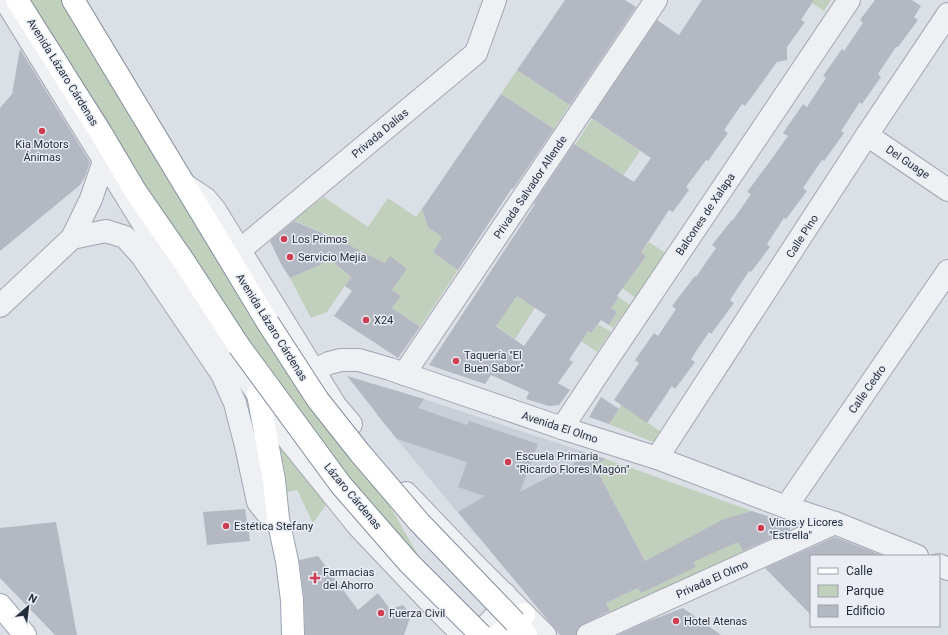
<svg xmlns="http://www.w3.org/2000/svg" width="948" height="635" viewBox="0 0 948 635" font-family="Roboto,sans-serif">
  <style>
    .built { fill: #c9ced8 }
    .green { fill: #c1d0bc }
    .building { fill: #b3b8c2; fill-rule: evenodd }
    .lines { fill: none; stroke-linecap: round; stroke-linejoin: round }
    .minor-casing { stroke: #a1a6b0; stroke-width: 24 }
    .major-casing { stroke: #9ba4b1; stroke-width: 24 }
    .highway-casing { stroke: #838d9c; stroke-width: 24 }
    .minor { stroke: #eef0f4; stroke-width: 22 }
    .major { stroke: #fff; stroke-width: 22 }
    .highway { stroke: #fff; stroke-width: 22 }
    .highway-bridge-casing { stroke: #838d9c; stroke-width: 24; stroke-linecap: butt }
    .highway-bridge { stroke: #fff; stroke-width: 22 }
    .poi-dot { fill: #cd3e53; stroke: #eaeef4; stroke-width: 1.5 }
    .labels { text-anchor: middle; stroke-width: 3; stroke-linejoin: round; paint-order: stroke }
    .street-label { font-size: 11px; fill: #252d3c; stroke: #eaeef4 }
    .poi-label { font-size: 11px; fill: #252d3c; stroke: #eaeef4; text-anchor: start }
  </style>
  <rect width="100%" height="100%" fill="#dbdfe6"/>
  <path class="built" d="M390 389 424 399 606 459 594 465 477 536 376 414Z"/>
  <g class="green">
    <path d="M26 0H73L309 365 422 562 274 408Z"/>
    <path d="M814 0H831L824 11 812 3Z"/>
    <path d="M517 70 570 105 554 129 501 94Z"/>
    <path d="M592 119 640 151 623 176 575 145Z"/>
    <path d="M324 197 368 227 388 198 416 217 422 209 428 227 468 255 463 262 438 244 433 252 458 270 420 327 392 308 401 296 392 290 407 269 390 257 385 263 343 242 291 219Z"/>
    <path d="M649 242 667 254 636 298 619 286 645 256 641 253Z"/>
    <path d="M331 260 351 277 327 312 311 318 290 278Z"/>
    <path d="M530 293 540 300 515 339 490 321 511 304 517 296 525 301Z"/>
    <path d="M619 297 630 305 613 328 609 325 617 312 611 308Z"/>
    <path d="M598 324 611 332 597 352 581 341 588 331 591 333Z"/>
    <path d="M621 405 660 431 653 442 609 424Z"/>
    <path d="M270 427 326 505 313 523 297 490 274 495Z"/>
    <path d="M606 459 752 511 727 519 744 553 610 612 606 603 638 588 641 592 695 567 693 562 698 534 645 561 594 465Z"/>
  </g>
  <g class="building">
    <path d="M565 0H625L636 7 570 105 517 70Z"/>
    <path d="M702 0H814L801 20 805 22 787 47V60L777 62 745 106 742 104 724 130 728 133 708 161 706 160 686 187 689 190 673 212 669 210 648 242 641 253 646 256 617 296 619 297 611 308 617 312 609 325 601 320 591 333 588 331 569 360 573 362 558 383 570 390 559 405 549 406 526 399 529 392 491 375 485 384 429 365 535 204 534 203 574 144 634 182 651 158 591 118 657 20 679 35ZM517 296 546 315 524 346 496 326Z"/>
    <path d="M875 0H912L921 6 914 17 918 20 898 47H896L878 74 881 77 862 104 860 102 841 131 844 133 824 161 822 160 803 188 807 191 786 219 784 218 767 244 770 247 751 272 749 271 730 300 734 303 711 334 709 332 691 359 695 362 675 389 672 386 647 423 614 400 639 363 635 360 654 333 658 336 676 309 672 306 695 276 696 277 716 248 712 245 732 220H733L751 194 747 192 768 164 788 136 783 133 803 104 807 107 826 78 823 76 842 49 844 51 863 23 860 20Z"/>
    <path d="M20 49 90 162 85 177 80 185 0 251V108L12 94Z"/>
    <path d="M501 94 554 129 513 189 512 188 458 270 433 252 442 237 428 227 422 209Z"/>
    <path d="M294 221 343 242 385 263 390 256 407 269 392 290 401 296 392 308 420 327 398 358 334 316 352 291 345 286 351 277 331 260 290 278 281 264 270 241Z"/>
    <path d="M347 376 424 399 418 408 467 425 469 421 538 444 520 492 574 464 580 451 606 459 594 465 645 561 724 519 752 511 789 523 790 530 743 551 738 542 693 562 696 567 641 593 638 588 606 603 610 611 583 624 578 628 576 635H560L458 512 485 496 458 487 467 462 397 439Z"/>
    <path d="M601 397 619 409 609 424 589 417Z"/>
    <path d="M245 509 250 541 207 545 203 512Z"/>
    <path d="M56 522 77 635H55L0 578V528Z"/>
    <path d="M835 537 884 556H811V615L765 568Z"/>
    <path d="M318 556 358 610 378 593 390 609 403 605 411 615 404 635H305L304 598 299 560Z"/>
    <path d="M683 608 721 635H618L644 623Z"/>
  </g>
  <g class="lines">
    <defs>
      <g id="minor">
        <path d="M5 0 152 238 289 440 359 527 433 605 463 635"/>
        <path d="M867 135 948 190"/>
        <path d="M185 185 206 199 215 210 335 405 351 424"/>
        <path d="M72 238 106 231 125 237 142 256 222 374 235 403 246 446 258 502 266 512 278 519"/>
        <path d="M240 250 476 53 495 0"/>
        <path d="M0 306 72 238 91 199 104 161"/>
        <path d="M314 370 329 363 341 360H359L390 369 562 428 657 458 786 507 835 523 917 556"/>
        <path d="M404 374 656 0"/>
        <path d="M562 428 605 363 849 0"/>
        <path d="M657 458 867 135 948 14"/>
        <path d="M406 493 475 565 545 635"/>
        <path d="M786 507 948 271"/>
        <path d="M939 565 948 569"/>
        <path d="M460 631C467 631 475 631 482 628 495 621 501 608 505 594"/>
        <path d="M588 635 835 523"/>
      </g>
      <g id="major">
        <path d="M258 394 274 480 278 519 287 561 292 600 293 635"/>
        <path d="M0 605 25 635"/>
        <path d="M499 635 524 614"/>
      </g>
      <g id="highway">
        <path d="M17 0 101 133 136 192 183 260 239 346"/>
        <path d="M73 0 268 323"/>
        <path d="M515 622 526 635"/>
      </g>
    </defs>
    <use href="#minor" class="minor-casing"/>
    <use href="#major" class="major-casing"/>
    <use href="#highway" class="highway-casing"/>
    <use href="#minor" class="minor"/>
    <use href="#major" class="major"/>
    <use href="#highway" class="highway"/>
    <defs>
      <g id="highway-bridge">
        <path d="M268 323 318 400 360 453 419 522 515 622"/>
        <path d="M239 346 341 485 409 563 481 635"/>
      </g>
    </defs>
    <use href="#highway-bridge" class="highway-bridge-casing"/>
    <use href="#highway-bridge" class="highway-bridge"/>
  </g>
  <g class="poi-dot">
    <circle cx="42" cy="131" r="4"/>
    <circle cx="284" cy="239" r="4"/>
    <circle cx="290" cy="257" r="4"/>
    <circle cx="366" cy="320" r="4"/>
    <circle cx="456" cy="361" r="4"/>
    <circle cx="508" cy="462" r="4"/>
    <circle cx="226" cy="526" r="4"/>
    <circle cx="761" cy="528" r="4"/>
    <path d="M313 572h4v4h4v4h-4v4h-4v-4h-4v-4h4z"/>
    <circle cx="381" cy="613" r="4"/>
    <circle cx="676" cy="621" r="4"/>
  </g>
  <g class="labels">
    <g class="street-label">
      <text transform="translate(63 72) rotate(58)" y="4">Avenida Lázaro Cárdenas</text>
      <text transform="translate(380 133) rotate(-40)" y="4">Privada Dalías</text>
      <text transform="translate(908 162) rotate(34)" y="4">Del Guage</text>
      <text transform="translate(530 187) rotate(-56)" y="4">Privada Salvador Allende</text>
      <text transform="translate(705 214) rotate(-56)" y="4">Balcones de Xalapa</text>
      <text transform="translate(802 236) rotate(-57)" y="4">Calle Pino</text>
      <text transform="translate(272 327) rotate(58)" y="4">Avenida Lázaro Cárdenas</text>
      <text transform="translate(867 389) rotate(-55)" y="4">Calle Cedro</text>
      <text transform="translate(560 427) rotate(18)" y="4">Avenida El Olmo</text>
      <text transform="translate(353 496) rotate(50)" y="4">Lázaro Cárdenas</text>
      <text transform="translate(712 579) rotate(-24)" y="4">Privada El Olmo</text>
    </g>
    <g class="poi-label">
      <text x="42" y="148" text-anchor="middle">Kia Motors<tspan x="42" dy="13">Ánimas</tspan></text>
      <text x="292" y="243">Los Primos</text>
      <text x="298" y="261">Servicio Mejía</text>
      <text x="374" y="324">X24</text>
      <text x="464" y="359">Taquería "El<tspan x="464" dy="13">Buen Sabor"</tspan></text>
      <text x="516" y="460">Escuela Primaria<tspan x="516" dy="13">"Ricardo Flores Magón"</tspan></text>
      <text x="769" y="526">Vinos y Licores<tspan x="769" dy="13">"Estrella"</tspan></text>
      <text x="234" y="530">Estética Stefany</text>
      <text x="323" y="576">Farmacias<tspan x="323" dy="13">del Ahorro</tspan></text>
      <text x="389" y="617">Fuerza Civil</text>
      <text x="684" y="625">Hotel Atenas</text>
    </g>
  </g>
  <rect x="810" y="555" width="130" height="72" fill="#eaeef4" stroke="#9ba1aa"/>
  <rect x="818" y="568" width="20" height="6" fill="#ffffff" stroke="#9ba1aa"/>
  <text x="846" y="575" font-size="12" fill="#252d3c">Calle</text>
  <rect x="818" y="585" width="20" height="12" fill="#c1d0bc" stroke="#9ba1aa"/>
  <text x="846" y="595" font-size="12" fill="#252d3c">Parque</text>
  <rect x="818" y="605" width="20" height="12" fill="#b3b8c2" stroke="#9ba1aa"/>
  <text x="846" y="615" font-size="12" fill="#252d3c">Edificio</text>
  <g transform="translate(28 607) rotate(28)" stroke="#eaeef4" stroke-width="3" paint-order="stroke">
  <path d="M0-3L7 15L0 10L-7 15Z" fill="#252d3c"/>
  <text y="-6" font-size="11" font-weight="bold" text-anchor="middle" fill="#252d3c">N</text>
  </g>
</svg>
